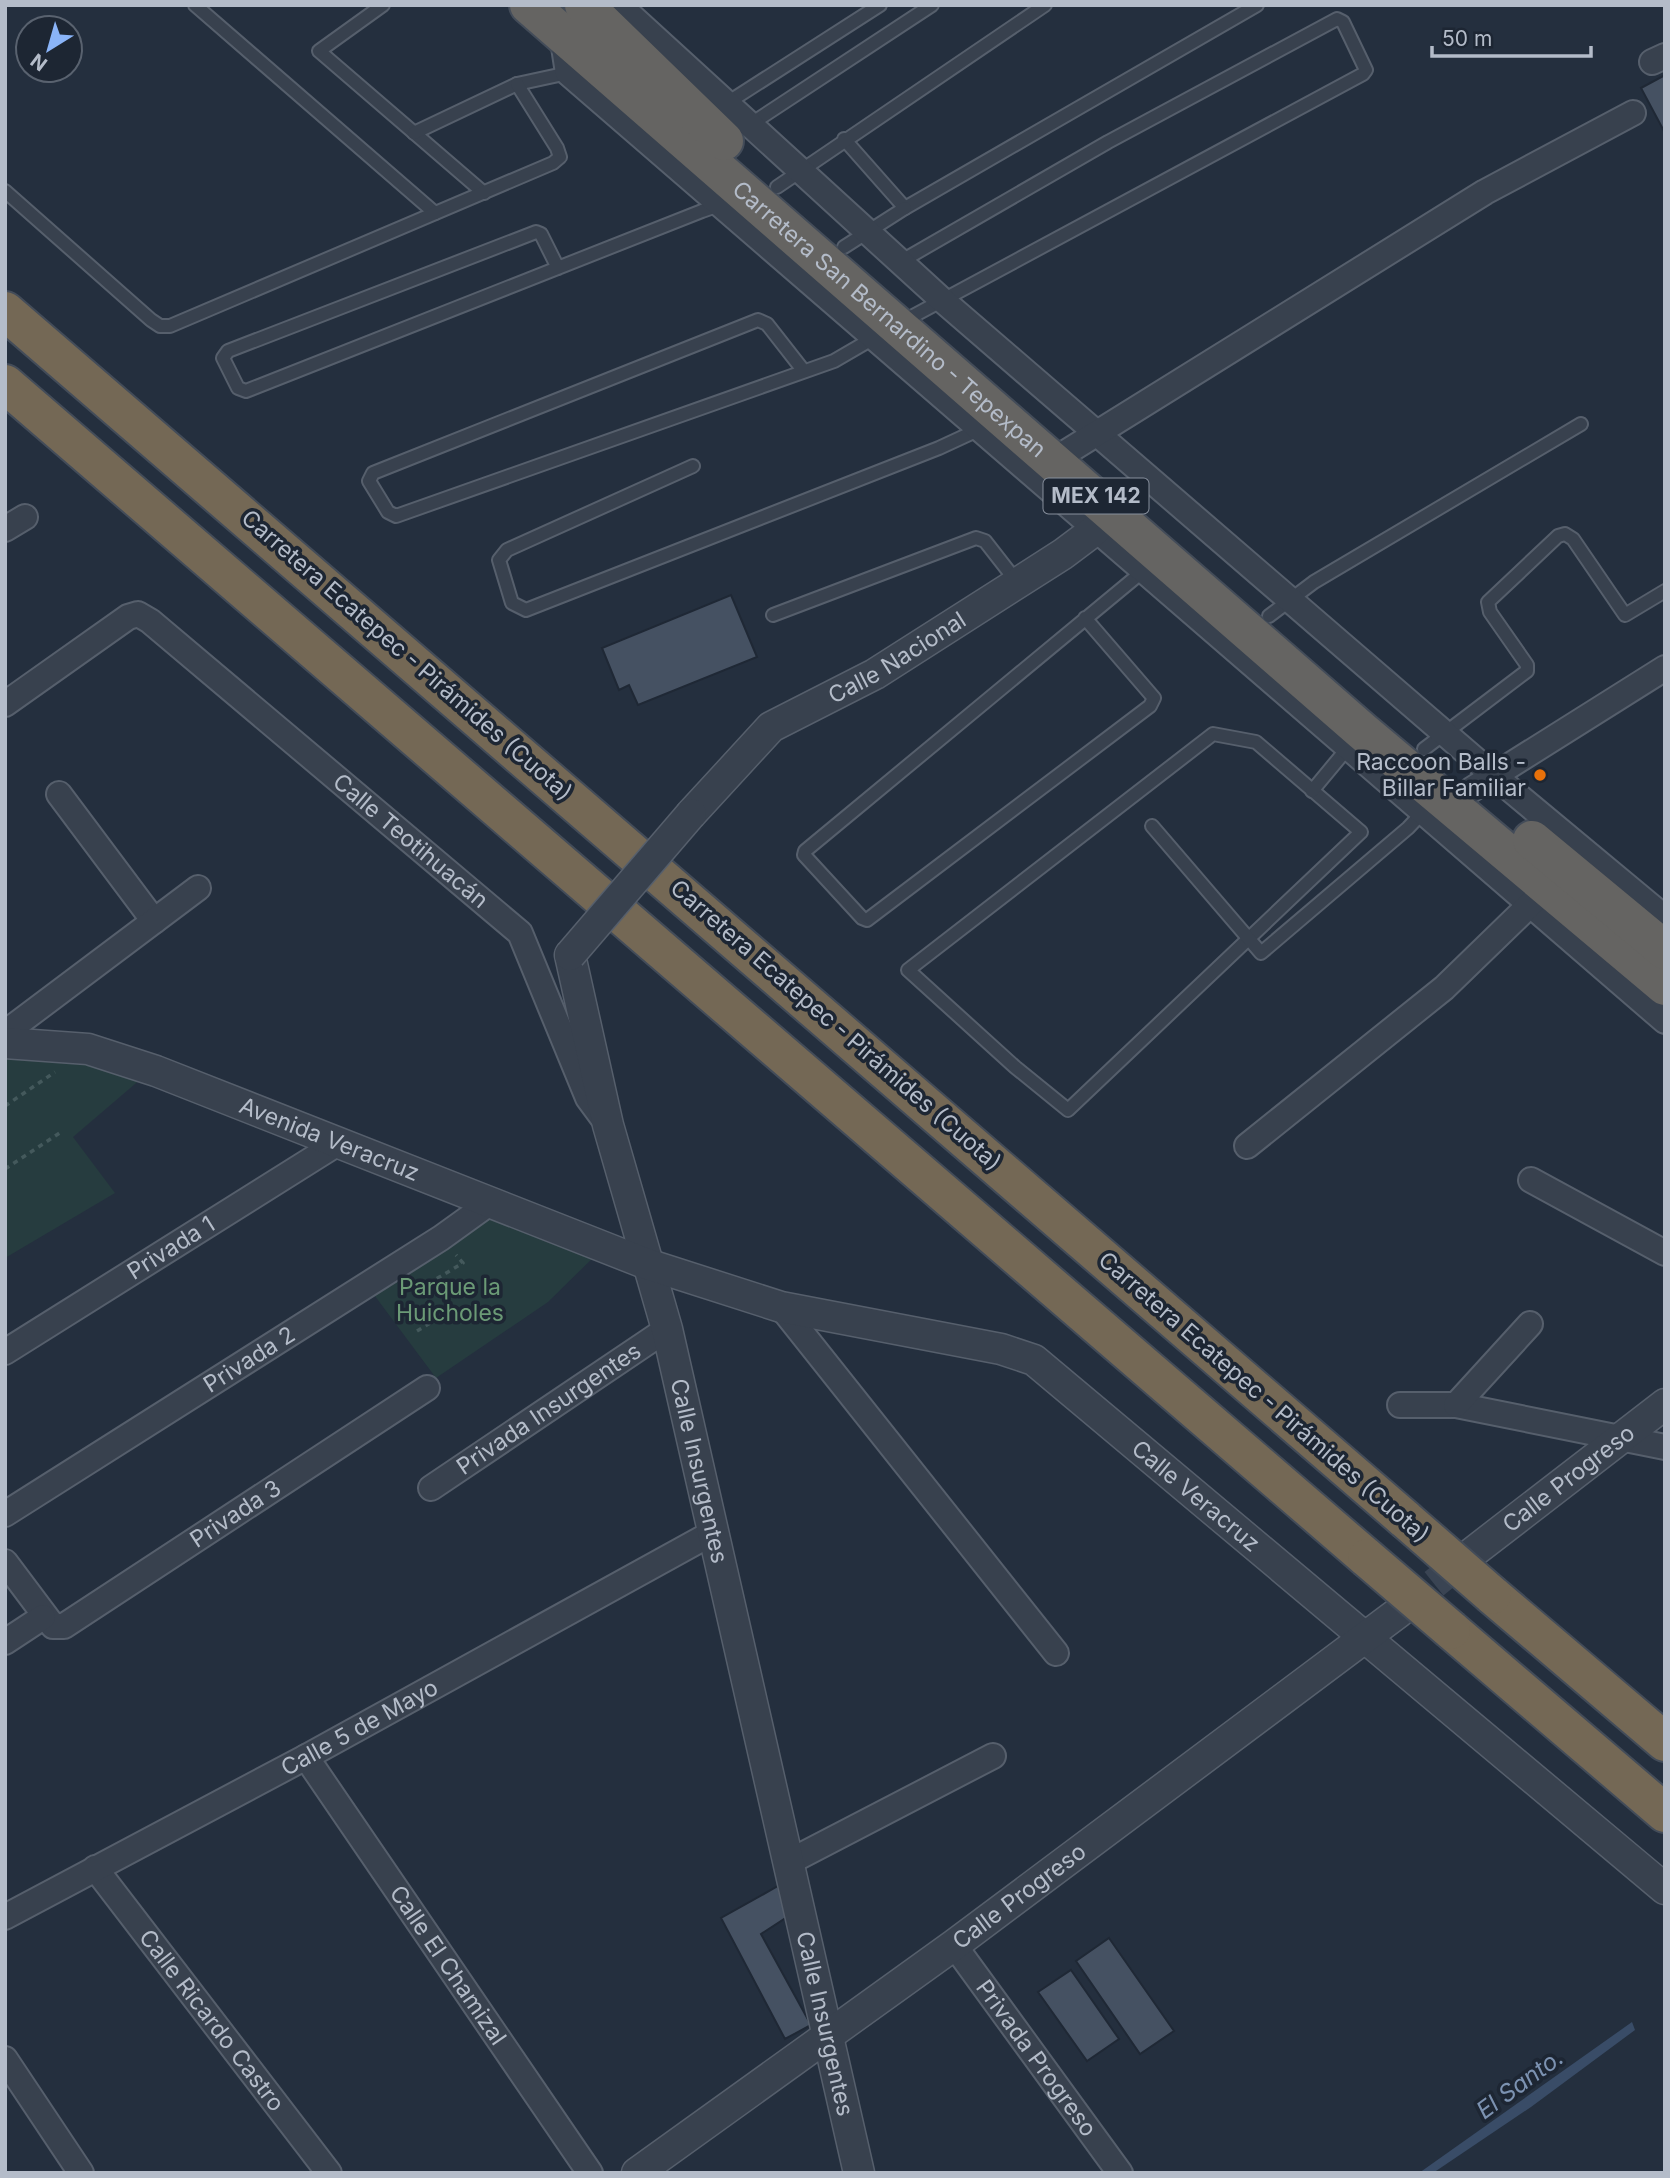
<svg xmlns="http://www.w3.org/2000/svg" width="1670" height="2178" viewBox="0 0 1670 2178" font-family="Inter,sans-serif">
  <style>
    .green { fill: #263c3f }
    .water { fill: #394c67 }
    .building { fill: #455162; stroke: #1f2835; stroke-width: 2 }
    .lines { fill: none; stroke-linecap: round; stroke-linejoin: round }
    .tertiary-tunnel { stroke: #3a4453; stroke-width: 30; stroke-dasharray: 30 15; stroke-linecap: butt }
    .service-casing { stroke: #565f6c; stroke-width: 16 }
    .minor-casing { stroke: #565f6c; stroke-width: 28 }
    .tertiary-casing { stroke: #565f6c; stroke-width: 33 }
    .trunk-casing { stroke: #434c59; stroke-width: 42 }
    .motorway-casing { stroke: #434c59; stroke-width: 42 }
    .path { stroke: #44595c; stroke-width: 3.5; stroke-dasharray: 5 5; stroke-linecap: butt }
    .service { stroke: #38414e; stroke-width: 12 }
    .minor { stroke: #38414e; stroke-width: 24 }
    .tertiary { stroke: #38414e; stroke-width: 30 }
    .trunk { stroke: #656462; stroke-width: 38 }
    .motorway { stroke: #746855; stroke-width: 38 }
    .tertiary-bridge-casing { stroke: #565f6c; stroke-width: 33; stroke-linecap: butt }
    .motorway-bridge-casing { stroke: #434c59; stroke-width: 42; stroke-linecap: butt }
    .tertiary-bridge { stroke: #38414e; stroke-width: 30 }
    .motorway-bridge { stroke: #746855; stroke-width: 38 }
    .food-dot { fill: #e8710a; stroke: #1d2633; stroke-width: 2.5 }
    .labels { text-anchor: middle; stroke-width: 7; stroke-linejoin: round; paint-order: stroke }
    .shield { fill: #1d2633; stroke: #878f9c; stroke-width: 2 }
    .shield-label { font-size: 21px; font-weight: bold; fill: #b4bcc9 }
    .street-label { font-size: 23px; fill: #b4bcc9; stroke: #1d2633 }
    .poi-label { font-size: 23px; fill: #b4bcc9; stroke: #1d2633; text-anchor: end }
    .park-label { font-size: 23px; fill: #6b9a76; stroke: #1d2633 }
    .water-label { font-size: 24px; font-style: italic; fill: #7c92b1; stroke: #1d2633 }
  </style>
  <rect width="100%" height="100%" fill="#242f3e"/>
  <g class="green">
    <path d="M5 1047 156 1066 73 1137 115 1193 5 1258Z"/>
    <path d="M494 1205 602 1249 548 1302 436 1378 366 1284Z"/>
  </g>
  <path class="water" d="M1632 2022 1635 2030 1531 2107 1433 2173H1419Z"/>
  <g class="building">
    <path d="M1665 75V133L1641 88Z"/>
    <path d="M731 595 757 657 638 705 629 685 619 690 602 648Z"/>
    <path d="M778 1886 787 1917 761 1934 811 2025 785 2039 721 1918Z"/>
    <path d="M1109 1938 1174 2031 1140 2054 1076 1961Z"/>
    <path d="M1071 1970 1119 2039 1087 2061 1038 1992Z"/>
  </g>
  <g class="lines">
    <path class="tertiary-tunnel" d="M1399 1612 1472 1553"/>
    <defs>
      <g id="service">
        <path d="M195 5 435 213"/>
        <path d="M383 5 319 51 484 193"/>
        <path d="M724 105 880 5"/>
        <path d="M748 126 932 5"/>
        <path d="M414 133 517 84 568 73"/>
        <path d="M844 139 905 208 1257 5"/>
        <path d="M777 187 1045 5"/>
        <path d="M5 191 151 320 160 326H170L553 163 560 157 557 148 517 84"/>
        <path d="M844 247 905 208"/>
        <path d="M900 262 1108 142 1337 19 1343 22 1366 70 1363 74 902 322"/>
        <path d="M558 268 541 234 536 232 228 351 223 358 238 388 246 391 702 211 719 205"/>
        <path d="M803 370 767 324 758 320 373 473 369 481 388 512 396 516 834 361 877 336"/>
        <path d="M693 466 507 550 499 560 512 603 526 610 939 448 980 429"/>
        <path d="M773 615 976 538 985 541 1017 582"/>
        <path d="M1269 616 1314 582 1581 424"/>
        <path d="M1085 618 1154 698 1150 706 867 920 862 918 804 855 805 851 1142 572"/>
        <path d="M1213 734 1256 742 1361 832 1068 1110 1015 1067 908 970Z"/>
        <path d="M1424 749 1527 671V665L1490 612 1488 602 1558 536 1565 534 1573 539 1625 615 1665 591"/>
        <path d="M1312 791 1351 744"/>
        <path d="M1152 826 1261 953 1408 828 1424 811"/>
      </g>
      <g id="minor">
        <path d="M619 5 941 299 1493 775 1665 918"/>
        <path d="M562 34 568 73 1665 1021"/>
        <path d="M1652 62 1665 56"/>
        <path d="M1054 460 1485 192 1633 113"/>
        <path d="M5 529 25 517"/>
        <path id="s1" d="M5 704 128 617 138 614 150 621 520 933 588 1098 602 1117"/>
        <path d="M1471 790 1665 668"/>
        <path d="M59 794 154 921"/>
        <path d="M5 1033 198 888"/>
        <path d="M1247 1146 1444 988 1541 894"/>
        <path d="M1531 1180 1665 1253"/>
        <path d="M781 1307 1056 1653"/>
        <path id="s2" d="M5 1352 338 1143"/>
        <path d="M1400 1405H1456L1665 1447"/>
        <path d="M1456 1405 1530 1324"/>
        <path id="s3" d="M431 1488 667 1329"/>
        <path id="s4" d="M5 1514 441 1238 491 1202"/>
        <path id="s5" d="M5 1562 53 1626H64L427 1388"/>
        <path d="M5 1642 43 1617"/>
        <path id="s6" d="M306 1757 590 2173"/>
        <path d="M789 1862 993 1756"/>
        <path id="s7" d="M95 1868 329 2173"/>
        <path id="s8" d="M5 1917 306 1757 714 1532"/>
        <path id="s9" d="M954 1945 1120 2173"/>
        <path d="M5 2059 81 2173"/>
      </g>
      <g id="tertiary">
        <path id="s10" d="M691 814 771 727 875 674 1063 554 1095 530 1111 509"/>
        <path id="s11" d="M570 955 608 1125 667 1329 859 2173"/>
        <path id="s12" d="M5 1043 88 1049 156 1071 647 1264 781 1307 1001 1349 1034 1360 1665 1889"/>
        <path id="s13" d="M1472 1553 1665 1404"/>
        <path id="s14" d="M637 2173 954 1945 1399 1612"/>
      </g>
      <g id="trunk">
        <path id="s15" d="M529 5 1362 731 1665 986"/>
        <path d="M584 5 724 141"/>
        <path d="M1532 840 1665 950"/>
      </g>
      <g id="motorway">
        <path d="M5 311 1406 1520"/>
        <path d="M5 384 1367 1558"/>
        <path d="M1492 1595 1665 1742"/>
        <path d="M1451 1630 1665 1813"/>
      </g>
    </defs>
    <use href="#service" class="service-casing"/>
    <use href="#minor" class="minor-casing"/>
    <use href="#tertiary" class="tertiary-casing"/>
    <use href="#trunk" class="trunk-casing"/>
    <use href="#motorway" class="motorway-casing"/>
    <g class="path">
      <path d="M5 1106 55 1072"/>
      <path d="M5 1169 61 1132"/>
      <path d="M417 1331 440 1317 421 1288 463 1263 456 1255"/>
    </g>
    <use href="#service" class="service"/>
    <use href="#minor" class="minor"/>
    <use href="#tertiary" class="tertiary"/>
    <use href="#trunk" class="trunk"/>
    <use href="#motorway" class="motorway"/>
    <defs>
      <path id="tertiary-bridge" d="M570 955 691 814"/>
      <g id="motorway-bridge">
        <path d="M1406 1520 1492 1595"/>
        <path d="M1367 1558 1451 1630"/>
      </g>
    </defs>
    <use href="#tertiary-bridge" class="tertiary-bridge-casing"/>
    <use href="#motorway-bridge" class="motorway-bridge-casing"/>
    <use href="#tertiary-bridge" class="tertiary-bridge"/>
    <use href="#motorway-bridge" class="motorway-bridge"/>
  </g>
  <circle class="food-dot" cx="1540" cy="775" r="7"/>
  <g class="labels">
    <rect class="shield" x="1043.5" y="478.5" width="105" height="35" rx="5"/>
    <g class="shield-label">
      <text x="1096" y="503">MEX 142</text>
    </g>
    <g class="street-label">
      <text dy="8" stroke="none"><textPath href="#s15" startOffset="478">Carretera San Bernardino - Tepexpan</textPath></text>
      <text transform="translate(407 655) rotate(41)" y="8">Carretera Ecatepec - Pirámides (Cuota)</text>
      <text dy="8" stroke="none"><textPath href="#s10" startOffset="262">Calle Nacional</textPath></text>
      <text dy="8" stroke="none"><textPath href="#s1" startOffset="516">Calle Teotihuacán</textPath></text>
      <text transform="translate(836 1025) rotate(41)" y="8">Carretera Ecatepec - Pirámides (Cuota)</text>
      <text dy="8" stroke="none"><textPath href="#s12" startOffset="341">Avenida Veracruz</textPath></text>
      <text dy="8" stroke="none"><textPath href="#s2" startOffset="196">Privada 1</textPath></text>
      <text dy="8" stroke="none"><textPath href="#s4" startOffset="289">Privada 2</textPath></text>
      <text transform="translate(1264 1397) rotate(41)" y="8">Carretera Ecatepec - Pirámides (Cuota)</text>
      <text dy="8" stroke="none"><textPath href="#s3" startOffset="142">Privada Insurgentes</textPath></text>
      <text dy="8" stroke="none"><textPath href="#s11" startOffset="532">Calle Insurgentes</textPath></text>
      <text dy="8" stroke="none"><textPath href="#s13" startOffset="122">Calle Progreso</textPath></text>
      <text dy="8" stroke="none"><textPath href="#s12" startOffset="1293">Calle Veracruz</textPath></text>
      <text dy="8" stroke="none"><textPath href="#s5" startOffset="296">Privada 3</textPath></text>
      <text dy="8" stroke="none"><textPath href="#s8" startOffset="402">Calle 5 de Mayo</textPath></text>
      <text dy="8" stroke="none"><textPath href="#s14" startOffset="472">Calle Progreso</textPath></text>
      <text dy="8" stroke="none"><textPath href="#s6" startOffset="252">Calle El Chamizal</textPath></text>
      <text dy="8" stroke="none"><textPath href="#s7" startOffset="192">Calle Ricardo Castro</textPath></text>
      <text dy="8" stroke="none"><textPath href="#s11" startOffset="1099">Calle Insurgentes</textPath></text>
      <text dy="8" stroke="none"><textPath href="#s9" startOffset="140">Privada Progreso</textPath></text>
    </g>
    <g class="poi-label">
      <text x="1526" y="770">Raccoon Balls -<tspan x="1526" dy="26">Billar Familiar</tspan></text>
    </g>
    <g class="park-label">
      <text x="450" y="1295">Parque la<tspan x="450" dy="26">Huicholes</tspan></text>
    </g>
    <g class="water-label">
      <text transform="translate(1520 2084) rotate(-36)" y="8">El Santo.</text>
    </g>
  </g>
  <rect width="1670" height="2178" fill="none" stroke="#b4bcc9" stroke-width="14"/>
  <g transform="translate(49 49) rotate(217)"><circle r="33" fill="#1d2633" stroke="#59626f" stroke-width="2"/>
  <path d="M0-5L12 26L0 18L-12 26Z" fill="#8ab4f8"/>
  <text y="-10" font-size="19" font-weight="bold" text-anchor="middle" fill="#b4bcc9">N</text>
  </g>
  <path d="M1432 46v10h159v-10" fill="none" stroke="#b4bcc9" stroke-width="3.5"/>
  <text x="1442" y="46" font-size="21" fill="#b4bcc9" stroke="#1d2633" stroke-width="5" paint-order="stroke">50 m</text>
</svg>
